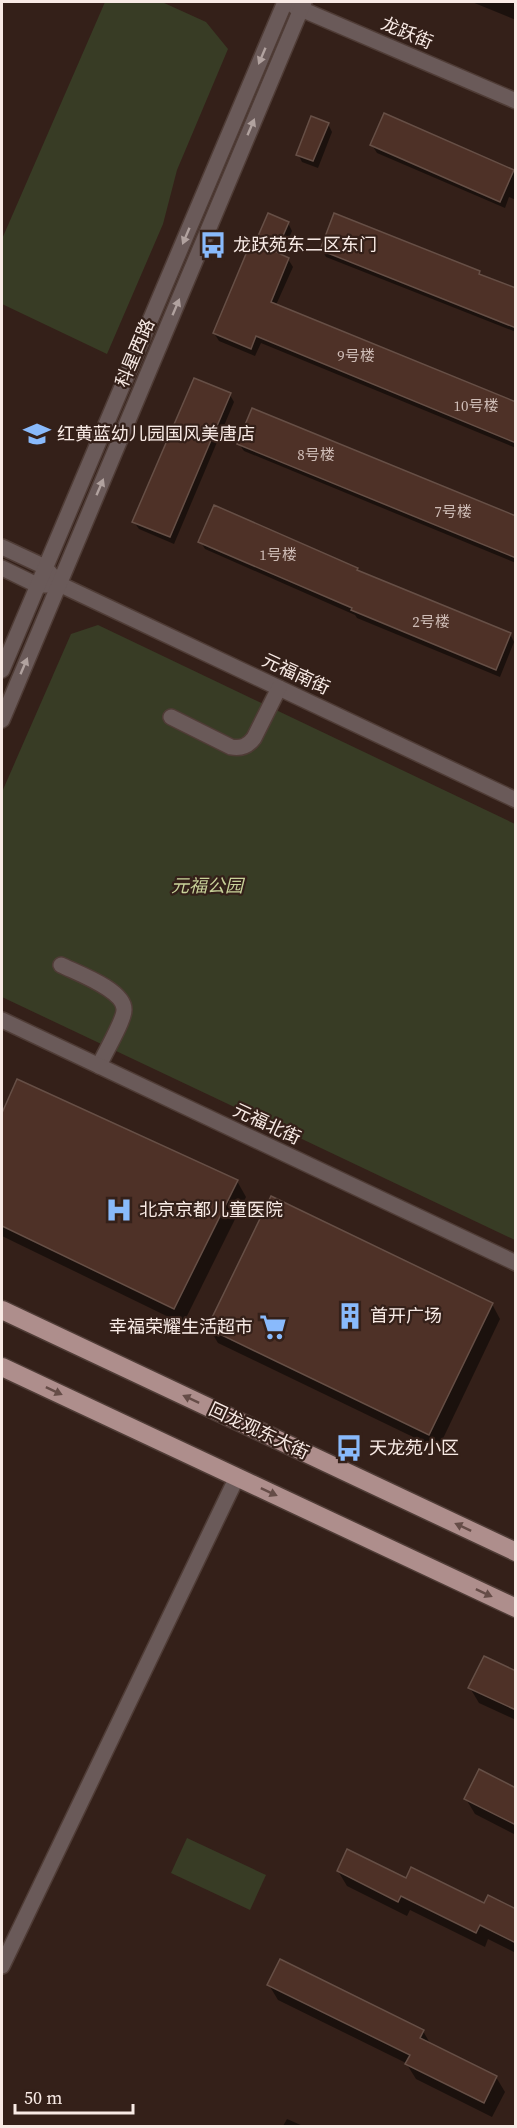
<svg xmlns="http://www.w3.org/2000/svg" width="517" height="2128" viewBox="0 0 517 2128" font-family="'Source Serif 4','Noto Sans SC',serif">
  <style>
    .green { fill: #383c25 }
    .shadow { fill: #0007 }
    .building { fill: #4e3127; stroke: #664f46; stroke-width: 1.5 }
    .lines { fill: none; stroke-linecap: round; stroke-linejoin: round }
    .minor-casing { stroke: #4f3c36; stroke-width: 18 }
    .major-casing { stroke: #4f3c36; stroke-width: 21 }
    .minor { stroke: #6a5a59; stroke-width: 15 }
    .major { stroke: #ae8e8c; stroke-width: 18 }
    .oneway { fill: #b1a29f }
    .oneway2 { fill: #654c47 }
    .labels { text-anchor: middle; stroke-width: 4.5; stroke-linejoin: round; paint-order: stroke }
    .number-label { font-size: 15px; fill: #cebcb6 }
    .street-label { font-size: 18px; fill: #f8eae5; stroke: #342019 }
    .poi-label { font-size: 18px; fill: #f8eae5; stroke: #342019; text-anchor: start }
    .park-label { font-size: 18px; font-style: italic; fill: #c8d199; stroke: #342019 }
  </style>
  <rect width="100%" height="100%" fill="#342019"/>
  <g class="green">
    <path d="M105 2H162L206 22 228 49 177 170 163 224 107 354 2 304V239Z"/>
    <path d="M98 625 515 824V1240L2 997V792L71 634Z"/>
    <path d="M187 1838 266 1875 250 1910 171 1873Z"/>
  </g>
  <g class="shadow">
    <path d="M472 2H516V20Z"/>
    <path d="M385 115 516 172V200L509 197 505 208 377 153 372 145Z"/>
    <path d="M328 124 332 132 318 168 302 162 298 154Z"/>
    <path d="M288 223 292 231 281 256 288 259 293 267 276 305 516 404V448L261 343 255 356 219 341 214 333 256 245Z"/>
    <path d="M322 250 479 272 482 277 516 289V332L326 257Z"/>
    <path d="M230 395 234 402 174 544 139 529 134 522Z"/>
    <path d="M239 444 516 518V563L244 451Z"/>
    <path d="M200 541 357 569 359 572 510 634 514 642 500 677 357 618 355 615 205 549Z"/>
    <path d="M18 1081 237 1181 246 1197 183 1324 2 1236V1117Z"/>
    <path d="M492 1304 500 1319 438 1449 218 1343 209 1328Z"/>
    <path d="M516 1672V1720L479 1703 470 1688Z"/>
    <path d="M516 1790V1835L475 1814 466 1799Z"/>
    <path d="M338 1871 406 1880 484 1905 516 1910V1953L488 1939 485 1947 410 1910 407 1916 347 1886Z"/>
    <path d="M269 1985 423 2031 431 2045 496 2077 505 2092 492 2117 416 2079 406 2063 278 2000Z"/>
    <path d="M287 2119 303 2126H283Z"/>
  </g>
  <g class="building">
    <path d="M384 113 514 170 500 202 370 145Z"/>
    <path d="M311 116 329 123 313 161 296 155Z"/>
    <path d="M268 213 289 222 276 252 289 258 271 302 516 402V443L256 336 251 349 213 333 251 242 255 243Z"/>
    <path d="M334 213 480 271 479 274 516 288V328L320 250Z"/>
    <path d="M194 378 231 393 170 537 132 522Z"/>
    <path d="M252 408 516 516V558L237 444Z"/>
    <path d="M214 505 358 568 357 570 511 633 496 670 351 610 352 608 198 542Z"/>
    <path d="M17 1079 238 1180 174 1309 2 1226V1113Z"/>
    <path d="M271 1196 493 1303 429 1435 207 1328Z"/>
    <path d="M484 1656 516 1671V1710L468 1688Z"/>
    <path d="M479 1769 516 1788V1825L464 1799Z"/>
    <path d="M347 1849 406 1878 411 1867 484 1903 488 1895 516 1909V1943L480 1925 476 1933 401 1896 398 1902 337 1871Z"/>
    <path d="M280 1959 424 2030 420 2038 497 2076 484 2103 405 2064 410 2055 267 1985Z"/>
  </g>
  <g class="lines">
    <defs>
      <g id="minor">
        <path d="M294 6 516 101"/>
        <path d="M2 547 45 567 59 584 516 800"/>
        <path d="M2 568 37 585H47"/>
        <path d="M2 670 285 2"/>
        <path d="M171 717 231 747C241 749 248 746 254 738L279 688"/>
        <path d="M2 720 304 2"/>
        <path d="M61 965C77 973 125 990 124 1010 124 1021 104 1054 99 1066"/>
        <path d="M2 1020 516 1263"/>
        <path d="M2 1966 237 1477"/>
      </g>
      <g id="major">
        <path d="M2 1310 516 1552"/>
        <path d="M2 1367 516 1608"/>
      </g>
    </defs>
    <use href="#minor" class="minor-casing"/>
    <use href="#major" class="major-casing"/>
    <use href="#minor" class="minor"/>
    <use href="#major" class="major"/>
  </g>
  <defs><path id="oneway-solid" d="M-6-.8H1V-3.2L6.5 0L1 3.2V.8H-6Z" transform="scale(1.5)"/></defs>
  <g class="oneway">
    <use href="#oneway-solid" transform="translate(262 56) rotate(113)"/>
    <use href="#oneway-solid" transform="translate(251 127) rotate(-67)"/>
    <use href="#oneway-solid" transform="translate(186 236) rotate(113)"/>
    <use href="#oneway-solid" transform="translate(176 307) rotate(-67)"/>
    <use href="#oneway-solid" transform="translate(100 487) rotate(-67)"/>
    <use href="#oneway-solid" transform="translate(24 666) rotate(-67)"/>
  </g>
  <g class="oneway2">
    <use href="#oneway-solid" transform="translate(54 1391) rotate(25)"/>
    <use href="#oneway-solid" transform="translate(191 1399) rotate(-155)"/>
    <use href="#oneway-solid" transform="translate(269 1492) rotate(25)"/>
    <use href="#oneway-solid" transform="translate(463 1527) rotate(-155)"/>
    <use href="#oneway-solid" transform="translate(484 1593) rotate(25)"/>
  </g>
  <defs>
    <symbol id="bus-bare" viewBox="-9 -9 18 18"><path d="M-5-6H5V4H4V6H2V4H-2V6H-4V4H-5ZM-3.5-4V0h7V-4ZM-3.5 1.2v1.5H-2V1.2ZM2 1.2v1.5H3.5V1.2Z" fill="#89bafc" stroke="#342019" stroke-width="2.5" paint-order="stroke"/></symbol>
    <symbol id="school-bare" viewBox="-9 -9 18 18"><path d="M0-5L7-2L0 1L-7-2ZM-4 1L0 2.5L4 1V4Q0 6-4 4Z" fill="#89bafc" stroke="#342019" stroke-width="2.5" paint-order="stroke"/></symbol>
    <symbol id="hospital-bare" viewBox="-9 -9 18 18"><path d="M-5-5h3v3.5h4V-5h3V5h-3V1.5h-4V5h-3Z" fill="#89bafc" stroke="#342019" stroke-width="2.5" paint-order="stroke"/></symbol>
    <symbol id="building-bare" viewBox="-9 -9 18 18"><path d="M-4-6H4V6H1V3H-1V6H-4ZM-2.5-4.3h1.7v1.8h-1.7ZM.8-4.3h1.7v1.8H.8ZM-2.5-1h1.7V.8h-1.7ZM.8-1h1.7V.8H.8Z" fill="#89bafc" stroke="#342019" stroke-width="2.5" paint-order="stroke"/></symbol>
    <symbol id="supermarket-bare" viewBox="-9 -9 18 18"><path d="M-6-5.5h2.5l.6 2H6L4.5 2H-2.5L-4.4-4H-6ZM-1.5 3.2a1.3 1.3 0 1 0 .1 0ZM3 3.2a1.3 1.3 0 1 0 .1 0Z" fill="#89bafc" stroke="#342019" stroke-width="2.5" paint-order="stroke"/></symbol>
  </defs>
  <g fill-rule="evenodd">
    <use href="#bus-bare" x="194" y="226" width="38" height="38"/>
    <use href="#school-bare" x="18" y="415" width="38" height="38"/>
    <use href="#hospital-bare" x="100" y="1191" width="38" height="38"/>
    <use href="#building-bare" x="331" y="1297" width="38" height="38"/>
    <use href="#supermarket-bare" x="254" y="1308" width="38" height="38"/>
    <use href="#bus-bare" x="330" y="1429" width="38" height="38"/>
  </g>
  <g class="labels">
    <g class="number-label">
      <text x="356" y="361">9号楼</text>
      <text x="476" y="411">10号楼</text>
      <text x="316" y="460">8号楼</text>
      <text x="453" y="517">7号楼</text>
      <text x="278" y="560">1号楼</text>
      <text x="431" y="627">2号楼</text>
    </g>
    <g class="street-label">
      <text transform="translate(407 33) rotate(23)" y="6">龙跃街</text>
      <text transform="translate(135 353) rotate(-67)" y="6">科星西路</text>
      <text transform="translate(296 674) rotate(25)" y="6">元福南街</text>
      <text transform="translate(267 1124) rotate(25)" y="6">元福北街</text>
      <text transform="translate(259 1431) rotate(25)" y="6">回龙观东大街</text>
    </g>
    <g class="poi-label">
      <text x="233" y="251">龙跃苑东二区东门</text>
      <text x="57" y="440">红黄蓝幼儿园国风美唐店</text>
      <text x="139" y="1216">北京京都儿童医院</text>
      <text x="370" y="1322">首开广场</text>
      <text x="253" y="1333" text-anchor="end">幸福荣耀生活超市</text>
      <text x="369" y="1454">天龙苑小区</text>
    </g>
    <g class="park-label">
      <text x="207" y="892">元福公园</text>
    </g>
  </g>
  <rect width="517" height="2128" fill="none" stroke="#f8eae5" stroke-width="6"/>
  <path d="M15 2104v9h118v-9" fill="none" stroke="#f8eae5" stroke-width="3"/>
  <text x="24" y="2104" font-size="18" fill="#f8eae5" stroke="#342019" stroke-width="4.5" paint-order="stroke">50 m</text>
</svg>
